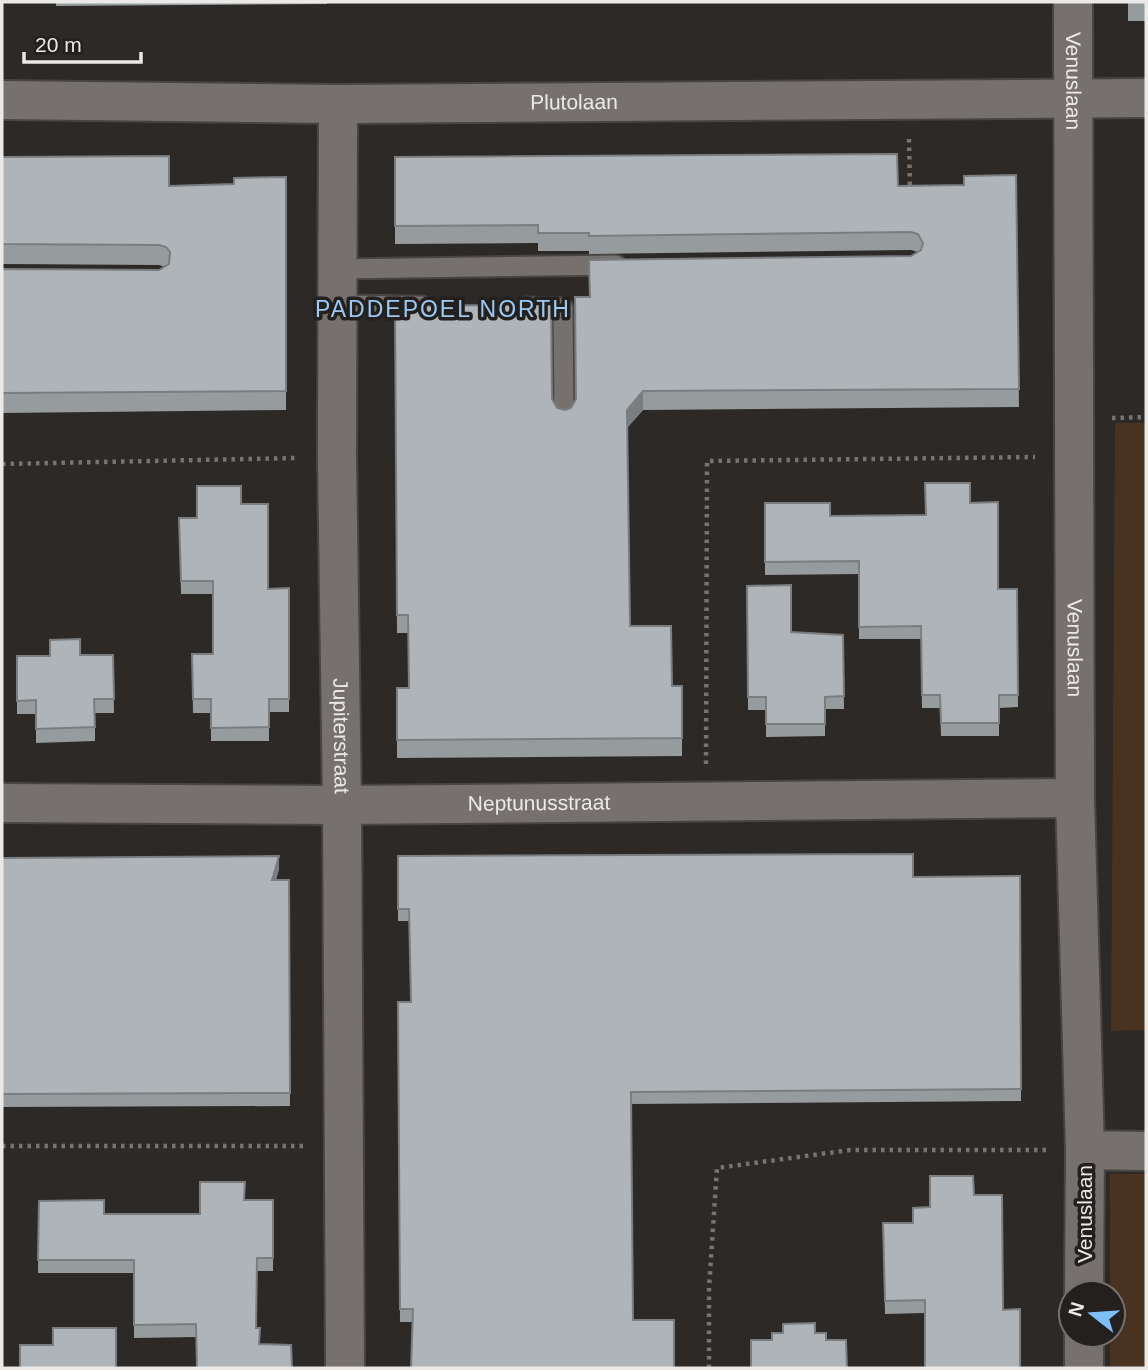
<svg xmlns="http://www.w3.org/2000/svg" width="1148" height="1370" viewBox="0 0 1148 1370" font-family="Helvetica,sans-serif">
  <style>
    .green { fill: #49321f }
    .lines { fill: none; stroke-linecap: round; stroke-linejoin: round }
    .lane-casing { stroke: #484643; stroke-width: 23 }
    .street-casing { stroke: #484643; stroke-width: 42 }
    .path { stroke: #767370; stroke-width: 4.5; stroke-dasharray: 3.5 5; stroke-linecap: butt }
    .lane { stroke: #76716e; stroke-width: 19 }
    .street { stroke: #76716e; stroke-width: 38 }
    .wall { fill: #969b9e }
    .shaded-wall { fill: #7a7e81 }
    .building { fill: #afb4b8; stroke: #7a7e81; stroke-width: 2 }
    .labels { text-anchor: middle; stroke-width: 7; stroke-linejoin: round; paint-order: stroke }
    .street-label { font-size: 21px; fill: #ebe9e7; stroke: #23201d }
    .neighbourhood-label { font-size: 23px; letter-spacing: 2px; fill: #9ac9f5; stroke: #23201d }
  </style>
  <rect width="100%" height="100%" fill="#2d2926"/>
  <g class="green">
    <path d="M1115 423H1146V1030L1111 1031Z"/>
    <path d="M1110 1174H1146V1368H1110V1335H1113V1293H1110Z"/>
  </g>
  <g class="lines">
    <defs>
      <g id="lane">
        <path d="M337 269 616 265"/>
        <path d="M337 305 422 306"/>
        <path d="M526 307 563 308 564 416"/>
      </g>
      <g id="street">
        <path id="s1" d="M1073 2 1075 798 1085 1150 1084 1293"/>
        <path id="s2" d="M2 100 338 104 1146 98"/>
        <path id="s3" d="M338 104 337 457 342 805 345 1368"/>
        <path id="s4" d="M2 803 342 805 1075 798"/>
        <path d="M1085 1150 1146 1151"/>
        <path d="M1084 1368V1335"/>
      </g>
    </defs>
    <use href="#lane" class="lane-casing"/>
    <use href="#street" class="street-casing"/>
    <g class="path">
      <path d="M909 139 910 190"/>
      <path d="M1112 418 1146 417"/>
      <path d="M2 464 297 458"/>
      <path d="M706 764 707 461 1035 457"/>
      <path d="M2 1146H307"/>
      <path d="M709 1368V1288L717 1168 850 1150H1046"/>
    </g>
    <use href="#lane" class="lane"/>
    <use href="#street" class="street"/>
  </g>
  <g class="wall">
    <path d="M56 2H327V4L56 6Z"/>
    <rect x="1128" y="2" width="18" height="19"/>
    <path d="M2 157 169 186 234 184 286 177V410L2 413V269L159 270 165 267 159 265 2 264Z"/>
    <path d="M395 157 898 186 964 185 1016 175 1019 407 643 410 627 428 630 626 672 686H682V756L397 758V688H409L408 633H397L395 306 552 399 557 408 565 410 571 408 576 399 590 297 911 256 918 252 911 250 589 254V251H538V243L395 244Z"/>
    <path d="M765 503 830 516 925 515 970 503 998 589H1017L1018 707 999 708V736H941L940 708H922L921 639H859V574L765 575Z"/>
    <path d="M241 504 268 589 289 588V712H269V741H211V713H193L192 654H213V594H181L179 518H197Z"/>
    <path d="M747 586 791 632 843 635 844 709H825V736L766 737V710H748Z"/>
    <path d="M113 655 114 713H95V741L36 743V714H17V656Z"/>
    <path d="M398 856 913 877 1020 876 1021 1101 631 1104 413 1322H400L398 1014 411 1002 409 921H398Z"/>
    <path d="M2 858 279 869 276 880H289L290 1106 2 1107Z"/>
    <path d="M973 1176 925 1313 885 1314 883 1223H913L930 1207Z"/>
    <path d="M245 1200H273V1271H257L256 1328 260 1344 292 1368 196 1337 134 1338V1273H38L39 1201 104 1214H200Z"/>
  </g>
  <g class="shaded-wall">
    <path d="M643 391V410L627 428V410Z"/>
    <path d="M279 856V869L272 893V880Z"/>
  </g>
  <g class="building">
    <path d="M897 154 898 186 964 185V176L1016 175 1019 389 643 391 627 410 630 626H671L672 686H682V738L397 740V688H409L408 615H397L395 306 504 305V301L551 302 552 399 557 408 565 410 571 408 576 399 575 297H590L589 260 911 256 921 250 923 243 918 234 911 232 589 236V233H538V225L395 226V157Z"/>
    <path d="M169 156V186L234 184V178L286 177V391L2 393V269L159 270 169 264 170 252 166 247 159 245 2 244V157Z"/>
    <path d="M925 483H970V503L998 502V589H1017L1018 695H999V723H941L940 695H922L921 626 859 627V561L765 562V503H830V516L926 515Z"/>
    <path d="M197 486H241V504H268V589L289 588V699H269V727L211 728V699H193L192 654H213V581H181L179 518H197Z"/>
    <path d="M791 585V632L843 635 844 696 825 697V724H766V697H748L747 586Z"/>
    <path d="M80 639V655H113L114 699H94L95 727 36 729V700L17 701V656H50V640Z"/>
    <path d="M913 854V877L1020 876 1021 1089 631 1092 633 1320H674V1368H411L413 1309H400L398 1002H411L409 909H398V856Z"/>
    <path d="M279 856 272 880H289L290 1093 2 1094V858Z"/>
    <path d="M930 1176H973L974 1195H1002L1003 1310 1020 1309V1368H925V1300L885 1301 883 1223H913V1208L930 1207Z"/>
    <path d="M200 1182H245L244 1200H273V1258H257L256 1328H260L259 1344 291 1345 292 1368H197L196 1324 134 1325V1260H38L39 1201 104 1200V1214H200Z"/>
    <path d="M815 1323V1333H826V1340H846L847 1368H751V1340H772V1333H783V1324Z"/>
    <path d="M53 1328H116V1368H20V1345H53Z"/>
  </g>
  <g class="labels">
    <g class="street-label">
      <text dy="7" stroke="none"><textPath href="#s1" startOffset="79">Venuslaan</textPath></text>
      <text dy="7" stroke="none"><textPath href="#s2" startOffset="572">Plutolaan</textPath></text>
      <text dy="7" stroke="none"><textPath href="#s1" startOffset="646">Venuslaan</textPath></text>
      <text dy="7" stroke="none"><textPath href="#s3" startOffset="632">Jupiterstraat</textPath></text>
      <text dy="7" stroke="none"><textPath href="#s4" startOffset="537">Neptunusstraat</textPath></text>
      <text transform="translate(1085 1214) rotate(-90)" y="7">Venuslaan</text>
    </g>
    <g class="neighbourhood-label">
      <text x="443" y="317">PADDEPOEL NORTH</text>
    </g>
  </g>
  <rect width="1148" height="1370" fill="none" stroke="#ebe9e7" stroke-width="7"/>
  <g transform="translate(1092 1314) rotate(287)"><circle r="33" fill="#23201d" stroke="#73706e" stroke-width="2"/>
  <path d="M0-5L12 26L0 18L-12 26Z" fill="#7dbef9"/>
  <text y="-10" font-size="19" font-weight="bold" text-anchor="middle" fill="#ebe9e7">N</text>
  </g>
  <path d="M24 52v10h117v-10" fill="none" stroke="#ebe9e7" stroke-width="3.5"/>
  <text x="35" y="52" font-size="21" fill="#ebe9e7" stroke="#23201d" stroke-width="5" paint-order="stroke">20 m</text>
</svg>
